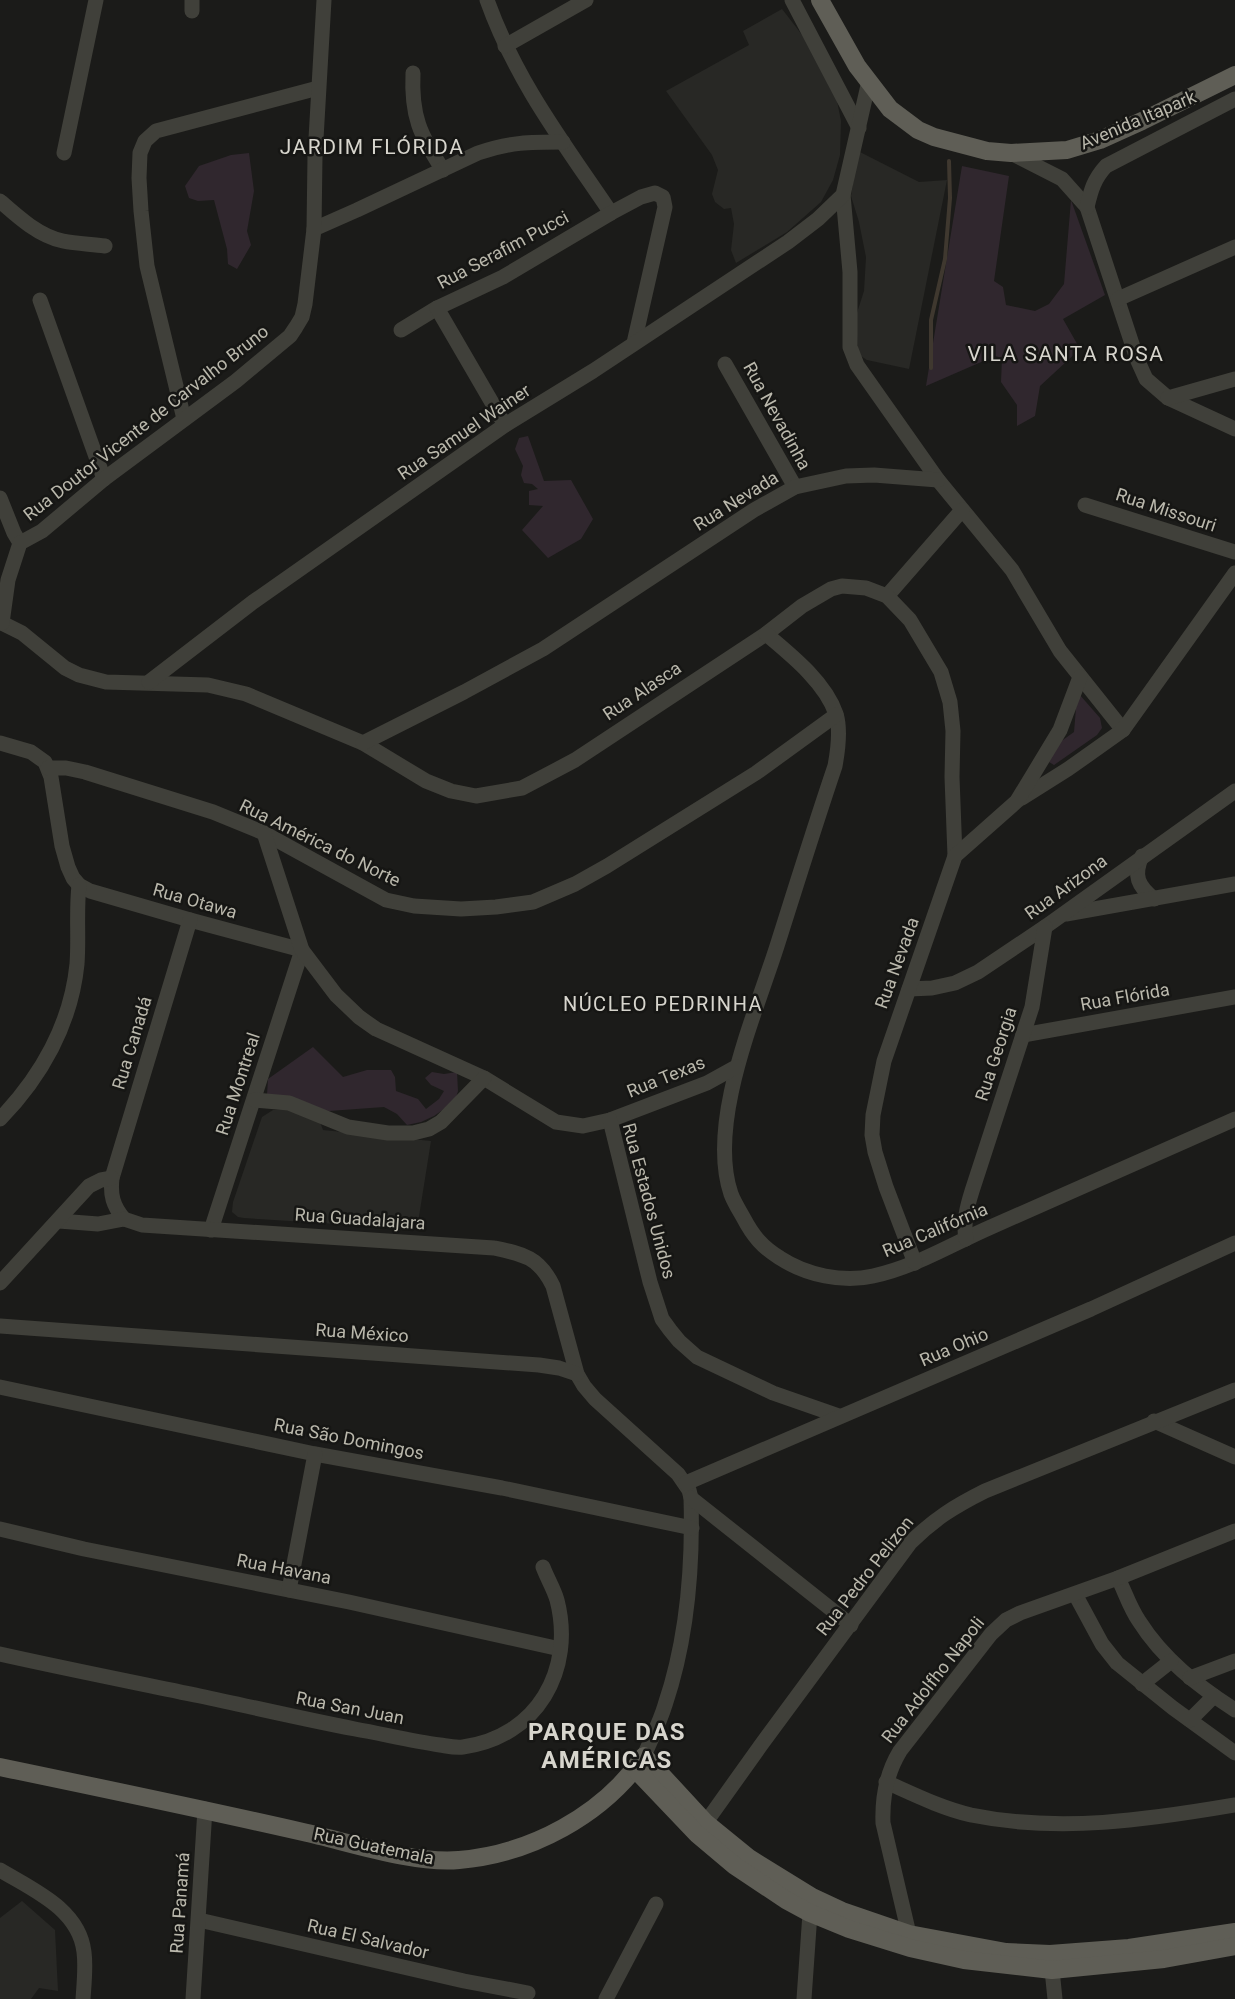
<svg xmlns="http://www.w3.org/2000/svg" width="1235" height="1999" viewBox="0 0 1235 1999" font-family="Roboto,sans-serif">
  <style>
    .built { fill: #282825 }
    .green { fill: #30272e }
    .lines { fill: none; stroke-linecap: round; stroke-linejoin: round }
    .stream { stroke: #3f382f; stroke-width: 4 }
    .minor { stroke: #40403a; stroke-width: 15 }
    .major { stroke: #5f5e56; stroke-width: 18 }
    .labels { text-anchor: middle; stroke-width: 5; stroke-linejoin: round; paint-order: stroke }
    .street-label { font-size: 18px; fill: #bab8ac; stroke: #161614 }
    .neighbourhood-label { font-size: 20px; letter-spacing: 1.5px; fill: #d7d5cd; stroke: #161614 }
    .quarter-label { font-size: 21px; letter-spacing: 1.5px; fill: #d7d5cd; stroke: #161614 }
    .district-label { font-size: 24px; font-weight: bold; letter-spacing: 1.5px; fill: #d7d5cd; stroke: #161614 }
  </style>
  <rect width="100%" height="100%" fill="#1b1b19"/>
  <g class="built">
    <path d="M782 9 806 40 836 96 841 121 840 155 833 180 821 202 787 232 736 263 731 250 734 224 731 208 724 209 715 202 712 194 718 170 712 155 666 91 749 45 743 31Z"/>
    <path d="M858 151 919 182 947 180 909 369 867 360 858 354 856 316 864 291 866 257 859 222 851 196Z"/>
    <path d="M289 1109 320 1122 323 1130 431 1141 417 1229 244 1218 238 1217 232 1212 233 1202 262 1117 273 1110Z"/>
    <path d="M22 1901 55 1930 58 1991 39 1988 31 1999H0V1918Z"/>
  </g>
  <g class="green">
    <path d="M249 153 254 191 247 231 251 245 237 269 228 264 227 249 214 200 198 201 189 198 185 186 199 166 231 155Z"/>
    <path d="M962 166 1009 176 994 281 1003 287 1006 305 1035 311 1049 304 1064 284 1071 200 1105 295 1063 319 1080 349 1040 386 1035 416 1017 426V405L1001 382 1002 358 995 356 926 386Z"/>
    <path d="M528 436 544 481 571 480 593 519 581 539 548 558 522 530 543 506 529 505V491L538 489 532 484 524 483 521 475 523 466 515 449 519 438Z"/>
    <path d="M1079 694 1100 718 1102 728 1097 735 1054 765 1049 762 1053 747 1074 732 1076 708Z"/>
    <path d="M313 1047 343 1077 367 1070H391L395 1077 396 1091 418 1099 426 1109 439 1099 444 1091 431 1085 425 1078 432 1072 444 1074 457 1072 458 1091 455 1101 434 1116 421 1122 407 1125 397 1114 384 1107 329 1111 311 1109 267 1095 268 1079Z"/>
  </g>
  <g class="lines">
    <path class="stream" d="M931 368V320L945 259 950 198 949 161"/>
    <g class="minor">
      <path d="M487 0C516 81 563 142 611 213"/>
      <path d="M792 0 859 128"/>
      <path d="M192 11V0"/>
      <path d="M505 46 586 0"/>
      <path d="M413 73C411 116 420 135 443 170"/>
      <path d="M64 153 96 0"/>
      <path d="M1011 153 1062 179 1087 207 1137 359 1146 379 1168 398 1235 429"/>
      <path d="M843 195 850 272V347L857 365 938 480 1012 570 1060 651 1123 730"/>
      <path d="M0 201C18 217 39 236 63 241 77 244 92 244 105 246"/>
      <path d="M1087 207C1091 190 1094 179 1106 166L1235 99"/>
      <path d="M314 229 357 210 478 153C510 142 530 142 563 142"/>
      <path d="M1118 299 1235 247"/>
      <path d="M40 300 104 479"/>
      <path d="M401 330 437 308"/>
      <path d="M725 364 795 487"/>
      <path d="M1168 398 1235 379"/>
      <path d="M184 419 147 266 141 211 139 178 140 153 145 141 156 131 318 88"/>
      <path d="M505 425 437 308 503 277 611 213 641 197 655 193 663 197 665 207 634 343"/>
      <path d="M0 498 14 533 20 543"/>
      <path d="M1085 505 1235 552"/>
      <path d="M887 596 962 510"/>
      <path d="M0 622 22 633 65 668 79 675 106 682 208 685 246 694 363 743 426 781 451 791 476 796 522 788 575 760 766 634 802 606 831 589 842 586 866 588 887 596 910 620 941 672 950 702 953 731 952 777 955 856"/>
      <path d="M2 623 8 580 20 543 42 531 104 479 236 381 290 336 296 327 302 317 305 304 314 229 315 156 324 0"/>
      <path d="M766 634C791 655 825 682 836 714 841 730 838 750 835 766 815 825 796 886 777 946 755 1015 707 1123 731 1194 734 1202 739 1210 743 1217 753 1236 762 1247 780 1258 806 1275 843 1283 873 1276 915 1267 952 1244 991 1227 1073 1191 1154 1155 1235 1119"/>
      <path d="M149 682 253 602 505 425 593 371 788 242 818 219 843 195 869 81"/>
      <path d="M0 743 31 752 45 762 51 777 62 846 68 867 73 878 79 885 90 891 190 920 302 950 211 1230"/>
      <path d="M363 743 464 692 543 649 754 510 795 487 846 476 874 475 938 480"/>
      <path d="M48 768H66L85 772 213 812 264 833 386 900 414 906 461 909 496 907 533 902 575 884 607 866 756 773 836 715"/>
      <path d="M1022 798 1068 769 1123 730 1235 573"/>
      <path d="M264 833 302 950 336 995 359 1017 376 1029 484 1078 556 1122 583 1126 610 1120 707 1083 736 1067"/>
      <path d="M1142 856C1133 876 1138 886 1154 899"/>
      <path d="M1066 914 1235 884"/>
      <path d="M909 989 932 988 955 983 978 972 1045 927 1235 791"/>
      <path d="M1023 1035 1235 997"/>
      <path d="M254 1100 289 1103 348 1127 388 1133H413L429 1129 441 1122 484 1078"/>
      <path d="M0 1119C41 1077 71 1024 77 964 79 938 76 912 79 885"/>
      <path d="M610 1120 650 1282 662 1319 670 1330 679 1341 697 1357 773 1393 839 1416"/>
      <path d="M124 1219C113 1206 110 1195 112 1178L190 920"/>
      <path d="M59 1221 98 1224 124 1219 142 1225 494 1248C523 1254 539 1257 553 1286L577 1374 584 1386 595 1399 678 1474 689 1490 691 1498C693 1566 687 1640 665 1705 660 1722 651 1739 644 1756"/>
      <path d="M966 1239C963 1222 967 1207 972 1191L1032 1007 1045 927"/>
      <path d="M915 1263 886 1187 875 1152 872 1135 873 1115 884 1061 955 856 1017 801 1060 730 1080 677"/>
      <path d="M0 1283 89 1186 101 1180 112 1178"/>
      <path d="M0 1326 539 1365 559 1368 577 1374"/>
      <path d="M0 1387 315 1454 502 1488 692 1528"/>
      <path d="M1154 1421 1235 1457"/>
      <path d="M686 1483 1091 1309 1235 1243"/>
      <path d="M691 1498 851 1625"/>
      <path d="M0 1529 84 1549 349 1602 560 1649"/>
      <path d="M1118 1578C1125 1592 1130 1608 1139 1621 1163 1659 1198 1686 1235 1710"/>
      <path d="M289 1590 315 1454"/>
      <path d="M1075 1594 1102 1644 1117 1663 1173 1708 1235 1753"/>
      <path d="M0 1654C67 1669 133 1682 200 1696 252 1707 303 1719 355 1729 383 1734 412 1741 440 1745 447 1746 455 1748 463 1747 537 1737 575 1670 557 1600 554 1589 547 1578 543 1567"/>
      <path d="M1190 1678 1235 1661"/>
      <path d="M1142 1684 1171 1661"/>
      <path d="M1190 1720 1214 1696"/>
      <path d="M886 1782C913 1794 941 1808 971 1815 1059 1833 1147 1820 1235 1805"/>
      <path d="M699 1832 761 1745 910 1543C934 1519 955 1506 985 1491L1235 1390"/>
      <path d="M0 1870C33 1890 79 1909 84 1952 86 1967 84 1984 83 1999"/>
      <path d="M199 1920 464 1981 528 1993"/>
      <path d="M909 1934 883 1823C882 1797 886 1774 900 1751L991 1634 1006 1620 1020 1613 1118 1578 1235 1531"/>
      <path d="M1051 1960 1055 1999"/>
      <path d="M193 1999 205 1809"/>
      <path d="M606 1999 656 1904"/>
      <path d="M804 1999 810 1913"/>
    </g>
    <g class="major">
      <path d="M820 0 857 66 890 109 918 130 934 137 987 151 1011 153 1067 150 1100 140 1142 121 1235 75"/>
      <path d="M0 1767C101 1788 202 1809 303 1832 349 1842 412 1864 459 1860 531 1854 603 1815 644 1756L706 1823 749 1858 812 1897 842 1911 909 1934 1006 1952 1050 1954 1129 1948 1235 1932"/>
      <path d="M635 1769 697 1834 735 1866 786 1900 810 1913 849 1929 910 1948 964 1960 1052 1970 1164 1959 1235 1946"/>
    </g>
  </g>
  <g class="labels">
    <g class="street-label">
      <text transform="translate(1138 120) rotate(-23)" y="6">Avenida Itapark</text>
      <text transform="translate(503 250) rotate(-28)" y="6">Rua Serafim Pucci</text>
      <text transform="translate(777 416) rotate(61)" y="6">Rua Nevadinha</text>
      <text transform="translate(146 423) rotate(-38)" y="6">Rua Doutor Vicente de Carvalho Bruno</text>
      <text transform="translate(464 432) rotate(-34)" y="6">Rua Samuel Wainer</text>
      <text transform="translate(736 501) rotate(-32)" y="6">Rua Nevada</text>
      <text transform="translate(1166 510) rotate(18)" y="6">Rua Missouri</text>
      <text transform="translate(642 691) rotate(-34)" y="6">Rua Alasca</text>
      <text transform="translate(320 843) rotate(26)" y="6">Rua América do Norte</text>
      <text transform="translate(1066 887) rotate(-36)" y="6">Rua Arizona</text>
      <text transform="translate(195 901) rotate(16)" y="6">Rua Otawa</text>
      <text transform="translate(897 963) rotate(-70)" y="6">Rua Nevada</text>
      <text transform="translate(1125 997) rotate(-10)" y="6">Rua Flórida</text>
      <text transform="translate(132 1043) rotate(-73)" y="6">Rua Canadá</text>
      <text transform="translate(996 1054) rotate(-72)" y="6">Rua Georgia</text>
      <text transform="translate(666 1077) rotate(-22)" y="6">Rua Texas</text>
      <text transform="translate(238 1084) rotate(-72)" y="6">Rua Montreal</text>
      <text transform="translate(649 1201) rotate(75)" y="6">Rua Estados Unidos</text>
      <text transform="translate(360 1219) rotate(4)" y="6">Rua Guadalajara</text>
      <text transform="translate(935 1230) rotate(-23)" y="6">Rua Califórnia</text>
      <text transform="translate(362 1333) rotate(4)" y="6">Rua México</text>
      <text transform="translate(954 1347) rotate(-23)" y="6">Rua Ohio</text>
      <text transform="translate(349 1439) rotate(11)" y="6">Rua São Domingos</text>
      <text transform="translate(284 1569) rotate(11)" y="6">Rua Havana</text>
      <text transform="translate(865 1576) rotate(-52)" y="6">Rua Pedro Pelizon</text>
      <text transform="translate(933 1680) rotate(-52)" y="6">Rua Adolfho Napoli</text>
      <text transform="translate(350 1708) rotate(11)" y="6">Rua San Juan</text>
      <text transform="translate(374 1846) rotate(12)" y="6">Rua Guatemala</text>
      <text transform="translate(180 1903) rotate(-86)" y="6">Rua Panamá</text>
      <text transform="translate(368 1939) rotate(13)" y="6">Rua El Salvador</text>
    </g>
    <g class="neighbourhood-label">
      <text x="663" y="1011">NÚCLEO PEDRINHA</text>
    </g>
    <g class="quarter-label">
      <text x="372" y="154">JARDIM FLÓRIDA</text>
      <text x="1066" y="361">VILA SANTA ROSA</text>
    </g>
    <g class="district-label">
      <text x="607" y="1740">PARQUE DAS<tspan x="607" dy="28">AMÉRICAS</tspan></text>
    </g>
  </g>
</svg>
